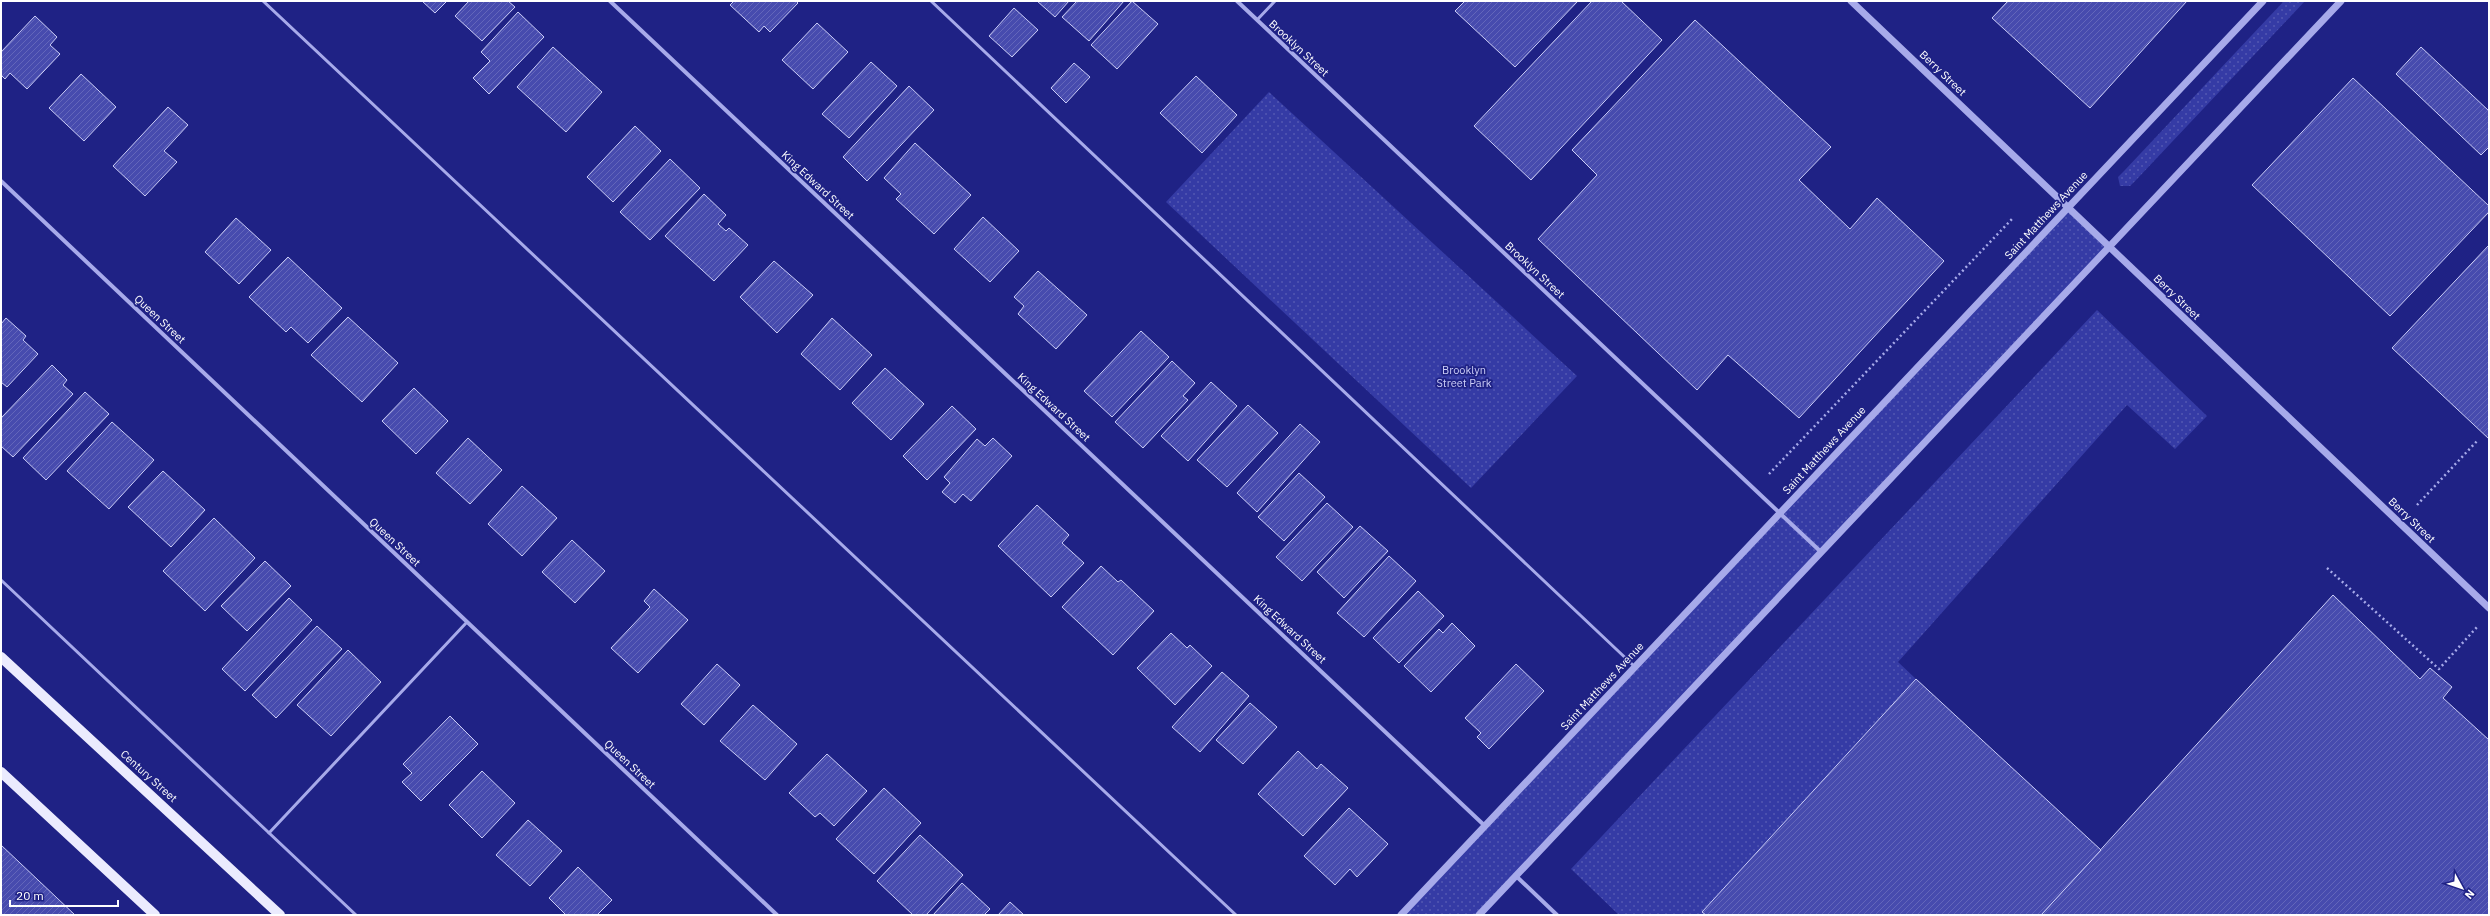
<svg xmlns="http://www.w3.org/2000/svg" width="2490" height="916" viewBox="0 0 2490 916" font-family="'IBM Plex Sans',sans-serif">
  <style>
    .grass { fill: url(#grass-dots) }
    .building { fill: url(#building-hatch); stroke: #cbcdf7 }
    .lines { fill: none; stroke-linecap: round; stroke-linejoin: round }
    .path { stroke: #a7aaea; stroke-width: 2.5; stroke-dasharray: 2 3; stroke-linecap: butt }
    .service { stroke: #a7aaea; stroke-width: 3 }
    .minor { stroke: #a7aaea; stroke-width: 4 }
    .tertiary { stroke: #a7aaea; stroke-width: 7 }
    .primary { stroke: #ebebfe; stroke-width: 10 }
    .labels { text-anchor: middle; stroke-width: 3.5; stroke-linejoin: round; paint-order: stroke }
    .street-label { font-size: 11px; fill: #fff; stroke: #1f2285 }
    .park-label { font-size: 11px; fill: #cbcdf7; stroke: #1f2285 }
  </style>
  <defs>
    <pattern id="grass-dots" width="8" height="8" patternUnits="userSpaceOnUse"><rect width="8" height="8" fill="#353ba5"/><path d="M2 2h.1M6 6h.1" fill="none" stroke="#5358b2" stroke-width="1.8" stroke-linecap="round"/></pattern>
    <pattern id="building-hatch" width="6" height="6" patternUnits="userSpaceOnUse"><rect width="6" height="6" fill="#474bae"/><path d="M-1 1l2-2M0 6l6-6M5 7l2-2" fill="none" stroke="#6366ba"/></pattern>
  </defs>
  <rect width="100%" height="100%" fill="#1f2285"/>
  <g class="grass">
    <path d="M2284 1H2305L2137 179 2130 186H2120L2118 177 2124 171Z"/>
    <path d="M1269 92 1577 376 1471 488 1166 202Z"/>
    <path d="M2069 207 2109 247 1479 915H1401Z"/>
    <path d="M2097 310 2207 416 2175 449 2127 405 1898 662 1916 679 1702 912 1706 915H1619L1571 869Z"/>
  </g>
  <g class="building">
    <path d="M422 1H447L435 13Z"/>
    <path d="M469 1H508L515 7 482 41 455 16Z"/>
    <path d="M734 1H796L798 3 770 32 764 26 759 32 730 5Z"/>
    <path d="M1037 1H1069L1055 17Z"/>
    <path d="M1077 1H1124L1089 41 1062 17Z"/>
    <path d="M1132 1 1158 24 1117 69 1091 45Z"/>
    <path d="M1465 1H1578L1515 67 1455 11Z"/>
    <path d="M1592 1H1621L1662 40 1531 180 1474 126Z"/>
    <path d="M2008 1H2187L2090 108 1992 18Z"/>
    <path d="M1014 8 1038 30 1012 57 989 36Z"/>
    <path d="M518 12 544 37 489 94 473 78 490 61 481 52Z"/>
    <path d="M35 16 57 37 50 45 60 54 27 89 10 73 5 79 1 75V52Z"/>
    <path d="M1695 20 1831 147 1799 180 1850 229 1877 198 1944 261 1799 418 1728 355 1697 390 1538 239 1597 175 1572 150Z"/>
    <path d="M817 23 848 52 813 89 782 60Z"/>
    <path d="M553 47 602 92 566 132 517 87Z"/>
    <path d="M2421 47 2489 111V147L2481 155 2396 74Z"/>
    <path d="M871 62 897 86 849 138 822 114Z"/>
    <path d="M1074 63 1090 77 1066 103 1051 88Z"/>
    <path d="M81 74 116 107 84 141 49 108Z"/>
    <path d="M1196 76 1237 115 1202 153 1160 113Z"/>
    <path d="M2353 78 2489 206V212L2390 316 2252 185Z"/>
    <path d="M909 86 934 110 867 181 843 157Z"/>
    <path d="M168 107 188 125 164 151 177 162 145 196 113 166Z"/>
    <path d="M635 126 661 151 613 202 587 177Z"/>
    <path d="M915 143 971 195 934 234 896 199 901 194 884 178Z"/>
    <path d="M670 159 700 188 650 240 620 212Z"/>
    <path d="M704 194 726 215 718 224 726 231 729 228 748 245 714 281 665 236Z"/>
    <path d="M983 217 1019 251 990 282 954 249Z"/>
    <path d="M236 218 271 250 239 284 205 252Z"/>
    <path d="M2489 245V439L2392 348Z"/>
    <path d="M288 257 342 308 308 343 291 327 286 332 249 297Z"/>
    <path d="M774 261 813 295 777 333 740 297Z"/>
    <path d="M1038 271 1087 315 1056 349 1018 314 1024 306 1014 297Z"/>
    <path d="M348 317 398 363 362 402 311 355Z"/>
    <path d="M6 318 26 336 23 340 38 354 7 387 1 382V324Z"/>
    <path d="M832 318 872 355 840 390 801 354Z"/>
    <path d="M1141 331 1169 357 1112 417 1084 391Z"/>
    <path d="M1172 361 1195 383 1183 396 1188 400 1143 448 1115 422Z"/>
    <path d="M52 365 67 380 63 385 73 394 13 457 1 446V418Z"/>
    <path d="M885 368 924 404 891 440 852 403Z"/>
    <path d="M1211 382 1237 406 1188 461 1161 436Z"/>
    <path d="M414 388 448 421 416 454 382 421Z"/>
    <path d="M85 392 109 414 46 480 23 458Z"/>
    <path d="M1248 405 1278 433 1227 487 1197 460Z"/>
    <path d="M952 406 976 429 927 480 903 456Z"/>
    <path d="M112 422 154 460 109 509 67 471Z"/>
    <path d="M1300 424 1320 442 1257 512 1237 493Z"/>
    <path d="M468 438 502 470 470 504 436 473Z"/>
    <path d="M993 438 1012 456 971 501 963 494 955 503 942 492 950 483 944 477 977 439 985 446Z"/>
    <path d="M163 471 205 510 171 547 128 507Z"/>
    <path d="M1299 473 1325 497 1284 541 1258 517Z"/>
    <path d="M522 486 557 518 522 556 488 524Z"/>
    <path d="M1327 503 1353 527 1302 581 1276 557Z"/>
    <path d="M1037 505 1069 535 1062 543 1084 563 1051 597 998 546Z"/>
    <path d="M214 518 255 558 205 611 163 571Z"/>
    <path d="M1360 526 1388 551 1344 598 1317 572Z"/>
    <path d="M572 540 605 571 575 603 542 572Z"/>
    <path d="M1389 556 1416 581 1364 637 1337 613Z"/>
    <path d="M265 561 291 586 247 631 221 606Z"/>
    <path d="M1101 566 1118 582 1121 580 1154 611 1113 655 1062 607Z"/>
    <path d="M654 589 688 620 638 673 611 648 650 607 644 601Z"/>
    <path d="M1418 591 1444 616 1399 663 1373 638Z"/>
    <path d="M2333 595 2420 679 2430 668 2452 687 2443 698 2489 740V915H2041Z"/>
    <path d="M289 598 312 620 245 691 222 669Z"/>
    <path d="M1452 623 1475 646 1431 692 1404 666 1439 629 1443 633Z"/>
    <path d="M317 626 342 649 276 718 252 695Z"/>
    <path d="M1171 633 1187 648 1190 645 1212 666 1175 705 1137 668Z"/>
    <path d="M348 650 381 682 331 736 297 705Z"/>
    <path d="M717 664 740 685 704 725 681 704Z"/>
    <path d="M1516 664 1544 691 1489 749 1477 737 1481 733 1465 718Z"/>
    <path d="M1222 672 1249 696 1200 752 1172 727Z"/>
    <path d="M1916 679 2101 850 2041 915H1706L1702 912Z"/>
    <path d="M1250 703 1277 727 1243 764 1216 740Z"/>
    <path d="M753 705 797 744 765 780 720 741Z"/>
    <path d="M450 716 478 744 421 801 402 782 412 773 403 764Z"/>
    <path d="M1298 751 1317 769 1321 764 1348 788 1303 836 1258 794Z"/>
    <path d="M827 754 867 791 834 826 820 813 815 817 789 793Z"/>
    <path d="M482 771 515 803 482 838 449 805Z"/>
    <path d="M884 788 921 823 874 874 836 839Z"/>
    <path d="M1349 808 1388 844 1357 877 1350 869 1335 885 1304 856Z"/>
    <path d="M528 820 562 851 530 886 496 855Z"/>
    <path d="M920 835 963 875 926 915H913L877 881Z"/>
    <path d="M1 845 75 915H1Z"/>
    <path d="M578 867 612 900 597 915H566L549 898Z"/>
    <path d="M962 883 990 909 984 915H933Z"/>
    <path d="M1010 902 1024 915H998Z"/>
  </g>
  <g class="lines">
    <g class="path">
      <path d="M1769 474 2012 219"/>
      <path d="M2417 505 2478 440"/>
      <path d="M2327 568 2439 669 2477 627"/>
    </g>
    <g class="service">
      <path d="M263 1 1236 915"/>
      <path d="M931 1 1634 666"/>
      <path d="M1257 20 1275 1"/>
      <path d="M1 580 356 915"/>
      <path d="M269 833 467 622"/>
    </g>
    <g class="minor">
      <path d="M610 1 1485 826"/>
      <path d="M1237 1 1821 552"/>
      <path d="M1 181 777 915"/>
      <path d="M1516 876 1557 915"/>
    </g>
    <g class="tertiary">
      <path d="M1851 1 2489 608"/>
      <path d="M1401 915 2263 1"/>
      <path d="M1479 915 2341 1"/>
    </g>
    <g class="primary">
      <path d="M1 657 280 915"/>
      <path d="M1 772 155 915"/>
    </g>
  </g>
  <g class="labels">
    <g class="street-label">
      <text transform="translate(1299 48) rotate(43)" y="4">Brooklyn Street</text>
      <text transform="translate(1943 73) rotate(44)" y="4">Berry Street</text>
      <text transform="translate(818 185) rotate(43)" y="4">King Edward Street</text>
      <text transform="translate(2046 215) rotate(-47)" y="4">Saint Matthews Avenue</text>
      <text transform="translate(1535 270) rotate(43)" y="4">Brooklyn Street</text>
      <text transform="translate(2177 297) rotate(44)" y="4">Berry Street</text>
      <text transform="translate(160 319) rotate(43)" y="4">Queen Street</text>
      <text transform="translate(1054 407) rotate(43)" y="4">King Edward Street</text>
      <text transform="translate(1824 450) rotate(-47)" y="4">Saint Matthews Avenue</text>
      <text transform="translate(2412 520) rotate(44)" y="4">Berry Street</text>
      <text transform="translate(395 542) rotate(43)" y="4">Queen Street</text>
      <text transform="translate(1290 629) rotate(43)" y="4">King Edward Street</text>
      <text transform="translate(1602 686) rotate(-47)" y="4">Saint Matthews Avenue</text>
      <text transform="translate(630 764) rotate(43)" y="4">Queen Street</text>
      <text transform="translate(149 776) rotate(42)" y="4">Century Street</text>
    </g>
    <g class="park-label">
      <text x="1464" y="374">Brooklyn<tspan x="1464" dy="13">Street Park</tspan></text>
    </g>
  </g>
  <rect width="2490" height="916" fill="none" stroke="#ffffff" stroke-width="4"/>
  <g transform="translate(2462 888) rotate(130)" stroke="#1f2285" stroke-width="3" paint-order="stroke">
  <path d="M0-3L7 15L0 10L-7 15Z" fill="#ffffff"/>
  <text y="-6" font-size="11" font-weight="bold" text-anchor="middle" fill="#ffffff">N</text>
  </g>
  <path d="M10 900v6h108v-6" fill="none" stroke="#ffffff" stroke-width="2"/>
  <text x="16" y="900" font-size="12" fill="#ffffff" stroke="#1f2285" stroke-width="3" paint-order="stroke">20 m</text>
</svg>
